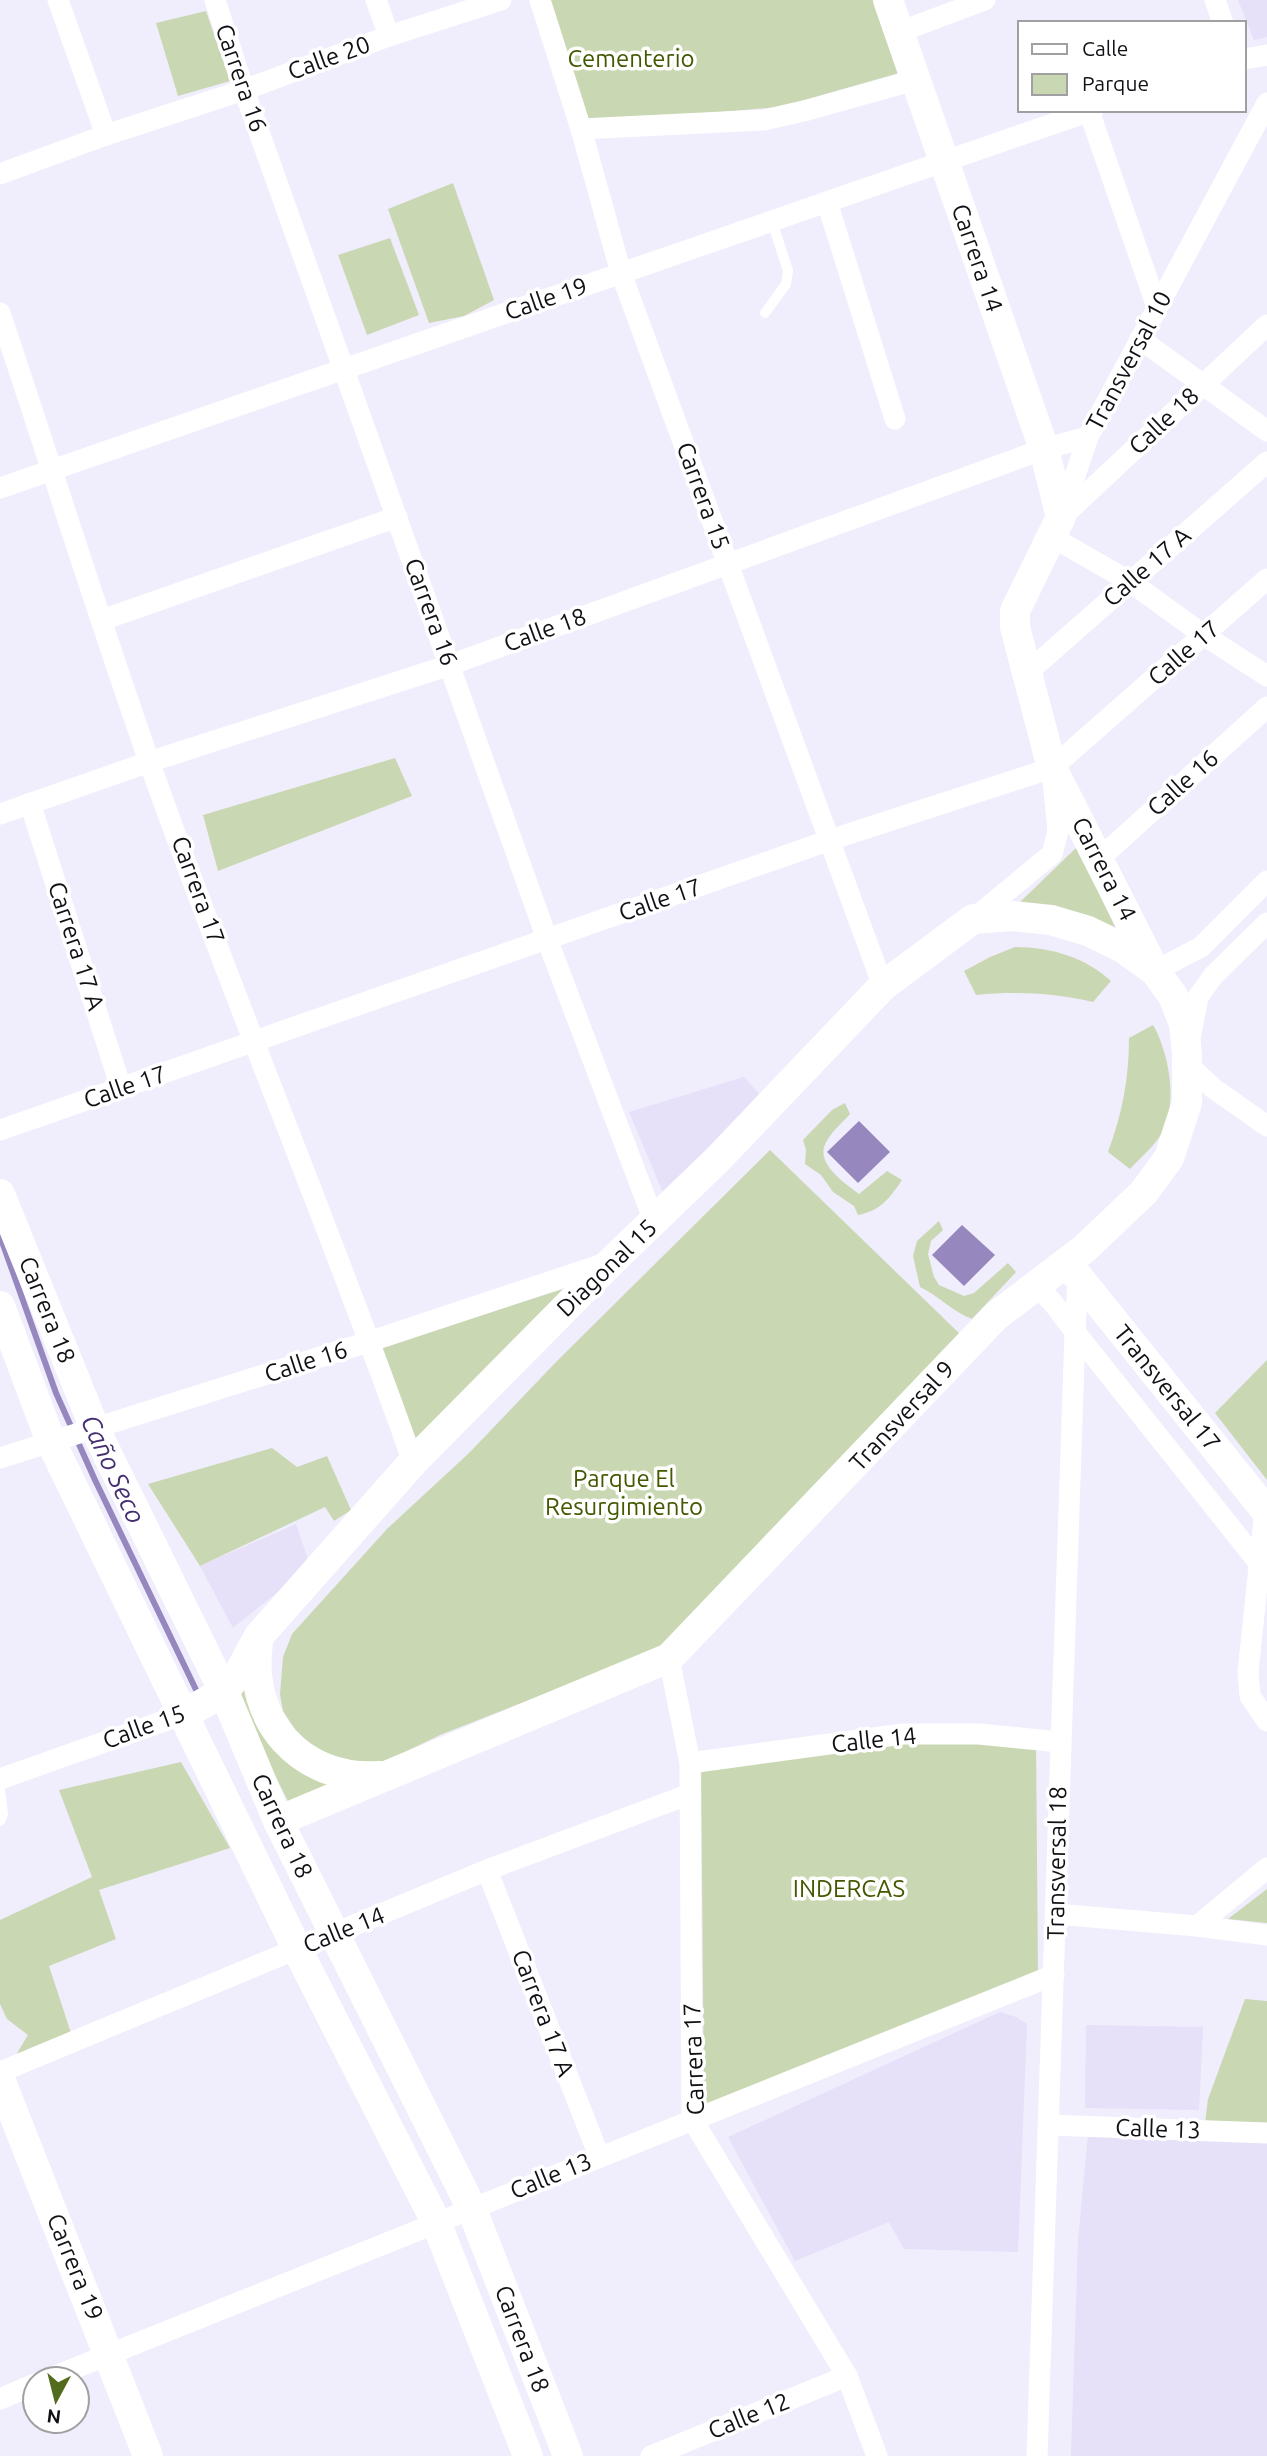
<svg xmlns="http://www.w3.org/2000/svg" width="1267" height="2456" viewBox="0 0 1267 2456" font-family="Ubuntu,sans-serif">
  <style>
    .built { fill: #e6e0f8 }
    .green { fill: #c9d8b2 }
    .water { fill: #9688be }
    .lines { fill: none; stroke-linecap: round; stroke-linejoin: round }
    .stream { stroke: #9688be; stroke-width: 6 }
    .lane { stroke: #fff; stroke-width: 10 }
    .street { stroke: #fff; stroke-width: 21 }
    .secondary { stroke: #fff; stroke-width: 30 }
    .labels { text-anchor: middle; stroke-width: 7; stroke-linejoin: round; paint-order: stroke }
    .street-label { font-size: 24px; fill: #111015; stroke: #fff }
    .park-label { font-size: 24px; fill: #425900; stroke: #fff }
    .water-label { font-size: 26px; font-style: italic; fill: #452f71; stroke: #fff }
  </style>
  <rect width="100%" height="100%" fill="#f0edfd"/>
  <g class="built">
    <path d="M1238 0H1267V37L1254 40Z"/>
    <path d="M744 1077 760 1095 667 1202 629 1112Z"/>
    <path d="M296 1524 310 1566 233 1628 200 1566Z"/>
    <path d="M1000 2012 1016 2017 1027 2024 1018 2252 904 2249 889 2222 795 2261 728 2137Z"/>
    <path d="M1086 2025 1203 2027 1199 2110 1085 2108Z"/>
    <path d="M1088 2135 1267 2140V2456H1071L1078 2241Z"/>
  </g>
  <g class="green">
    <path d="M550 0H874L899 73 780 107 588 123Z"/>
    <path d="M206 11 230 81 178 96 156 23Z"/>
    <path d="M453 183 494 300 464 316 429 323 388 209Z"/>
    <path d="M390 238 419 315 367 335 338 255Z"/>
    <path d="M395 758 412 796 218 871 203 815Z"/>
    <path d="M1077 847 1116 929 1017 905Z"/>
    <path d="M1015 947C1050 947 1085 957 1111 981L1093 1002C1053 993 1017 991 976 995L964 971 990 957Z"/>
    <path d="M1153 1025C1168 1051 1177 1097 1165 1127 1158 1143 1142 1156 1130 1169L1108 1152C1122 1114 1129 1079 1129 1038Z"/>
    <path d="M845 1103 850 1114C843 1122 833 1130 828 1139 812 1161 842 1181 859 1194L887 1171 902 1180C890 1198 880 1211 858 1215L854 1206 833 1192 821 1175 805 1164 806 1150 803 1140 832 1110Z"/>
    <path d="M770 1150 962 1336 662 1648 440 1735 378 1765 345 1763 302 1740 283 1711 280 1694 283 1657 292 1634 387 1529 469 1453 557 1361Z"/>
    <path d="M939 1221 943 1230 931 1241 928 1254 934 1277 939 1285 964 1296 974 1293 1008 1263 1016 1272 972 1319C953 1312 939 1296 920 1287L913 1256 917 1241Z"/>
    <path d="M566 1288 414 1441 380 1348Z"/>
    <path d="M1267 1360V1480L1215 1413Z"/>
    <path d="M272 1448 297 1467 327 1456 351 1510 334 1521 325 1507 200 1566 148 1484Z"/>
    <path d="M241 1680 338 1785 290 1805 235 1697Z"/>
    <path d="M902 1735 1036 1740 1038 1972 704 2105 701 1759Z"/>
    <path d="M181 1762 230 1848 99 1890 116 1939 49 1966 71 2033 16 2055 28 2035 7 2019 0 2004V1920L92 1877 59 1790Z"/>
    <path d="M1267 1889V1923L1228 1919Z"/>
    <path d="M1245 1999 1267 2001V2132L1204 2131 1208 2099Z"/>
  </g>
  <g class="water">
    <path d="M859 1121 890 1152 858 1183 827 1152Z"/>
    <path d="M962 1225 995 1255 964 1286 932 1255Z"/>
  </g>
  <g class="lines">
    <path class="stream" d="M0 1236 56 1393 95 1480 200 1698"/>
    <g class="lane">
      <path d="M765 313 786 284 788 271 772 221"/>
      <path d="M0 1791 3 1814 0 1821"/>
    </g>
    <g class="street">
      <path d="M58 0 106 135"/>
      <path d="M215 0 244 90 547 939 654 1221"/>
      <path d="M376 0 389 36"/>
      <path d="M540 0 581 129 621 273 883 986"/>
      <path d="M1215 0 1223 23"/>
      <path d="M899 32 985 0"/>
      <path d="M1244 59 1267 55"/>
      <path d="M1089 111 1157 307"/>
      <path d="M581 129 764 120 808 110 915 80"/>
      <path d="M0 174 106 135 244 90 389 36 501 0"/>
      <path d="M827 202 895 419"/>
      <path d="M0 313C50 462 97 613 149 761 232 997 330 1226 413 1462"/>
      <path d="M1140 339 1267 431"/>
      <path d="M0 488 1093 110"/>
      <path d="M1063 516 1267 325"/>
      <path d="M1061 517 1088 437 1267 103"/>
      <path d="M1052 537 1129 581 1205 636 1267 676"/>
      <path d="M102 620 397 517"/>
      <path d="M1028 672 1267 462"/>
      <path d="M30 803 121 1088"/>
      <path d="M0 814 149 762 450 665 1044 449 1088 437"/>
      <path d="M1099 859 1267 707"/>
      <path d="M973 919 1052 854 1058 831 1053 781"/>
      <path d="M1155 971 1201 947 1267 881"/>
      <path d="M1190 1039 1198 997 1213 976 1267 923"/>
      <path d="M1187 1064 1213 1088 1267 1126"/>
      <path d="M0 1130 830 840 1052 768 1267 579"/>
      <path d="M1078 1278 1075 1332 1259 1563"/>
      <path d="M1036 1285 1053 1303 1075 1332 1037 2456"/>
      <path d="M0 1458 371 1341 606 1263"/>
      <path d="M1265 1510 1248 1672 1250 1696 1267 1721"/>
      <path d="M669 1658 690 1763 692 2119 847 2376 877 2456"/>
      <path d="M690 1763 903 1734H979L1060 1742"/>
      <path d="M0 1779 184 1714"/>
      <path d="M487 1870 599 2156"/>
      <path d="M1056 1914 1197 1926 1267 1935"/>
      <path d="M1197 1926 1267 1868"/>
      <path d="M0 2072 487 1870 690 1794"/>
      <path d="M1049 2125 1267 2133"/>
      <path d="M48 2379 1054 1975"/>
      <path d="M0 2399 35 2384"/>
      <path d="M651 2456 847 2376"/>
    </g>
    <g class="secondary">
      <path d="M888 0 1044 449 1061 517 1015 611V627L1052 768 1153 967"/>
      <path d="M0 1194 95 1429 224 1692 278 1821 471 2207 568 2456"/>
      <path d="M1067 1263 1267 1512"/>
      <path d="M0 1306 51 1442 297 1949 436 2222 528 2456"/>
      <path d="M258 1643C247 1720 300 1781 379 1776"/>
      <path d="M184 1714 224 1692 240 1671 259 1636 413 1462 611 1262 717 1160 883 986 973 919 1012 916 1051 920 1088 931 1123 948 1155 971 1173 996 1184 1024 1187 1055V1103L1169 1158 1144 1192 1084 1249 996 1316 669 1658 278 1821"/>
      <path d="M0 2079 148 2456"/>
    </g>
  </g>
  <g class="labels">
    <g class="street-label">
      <text transform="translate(329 58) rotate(-20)" y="8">Calle 20</text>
      <text transform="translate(241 78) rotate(71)" y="8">Carrera 16</text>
      <text transform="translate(977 258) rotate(71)" y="8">Carrera 14</text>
      <text transform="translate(546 299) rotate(-19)" y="8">Calle 19</text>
      <text transform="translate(1129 361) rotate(-62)" y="8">Transversal 10</text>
      <text transform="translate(1164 421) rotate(-43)" y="8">Calle 18</text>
      <text transform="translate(703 496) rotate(70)" y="8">Carrera 15</text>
      <text transform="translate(1147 567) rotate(-41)" y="8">Calle 17 A</text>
      <text transform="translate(431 612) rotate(70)" y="8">Carrera 16</text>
      <text transform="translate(545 630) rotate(-20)" y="8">Calle 18</text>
      <text transform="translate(1184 653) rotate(-41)" y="8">Calle 17</text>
      <text transform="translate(1183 783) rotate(-42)" y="8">Calle 16</text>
      <text transform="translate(1104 869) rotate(63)" y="8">Carrera 14</text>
      <text transform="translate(198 890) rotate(70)" y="8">Carrera 17</text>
      <text transform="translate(660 900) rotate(-19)" y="8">Calle 17</text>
      <text transform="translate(76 946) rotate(72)" y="8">Carrera 17 A</text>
      <text transform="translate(125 1087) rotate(-19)" y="8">Calle 17</text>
      <text transform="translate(607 1268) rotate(-44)" y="8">Diagonal 15</text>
      <text transform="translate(47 1310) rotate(68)" y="8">Carrera 18</text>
      <text transform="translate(306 1362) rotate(-18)" y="8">Calle 16</text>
      <text transform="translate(1167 1388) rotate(51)" y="8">Transversal 17</text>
      <text transform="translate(902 1416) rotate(-47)" y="8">Transversal 9</text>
      <text transform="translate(144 1727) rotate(-20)" y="8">Calle 15</text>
      <text transform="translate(874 1740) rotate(-6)" y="8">Calle 14</text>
      <text transform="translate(282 1826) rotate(65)" y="8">Carrera 18</text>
      <text transform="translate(1057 1863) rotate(-89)" y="8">Transversal 18</text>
      <text transform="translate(344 1930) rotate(-22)" y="8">Calle 14</text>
      <text transform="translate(543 2013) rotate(69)" y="8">Carrera 17 A</text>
      <text transform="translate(694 2059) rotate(-92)" y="8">Carrera 17</text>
      <text transform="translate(1158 2129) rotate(2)" y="8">Calle 13</text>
      <text transform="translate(551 2176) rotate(-22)" y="8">Calle 13</text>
      <text transform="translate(75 2267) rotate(68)" y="8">Carrera 19</text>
      <text transform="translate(522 2339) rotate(69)" y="8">Carrera 18</text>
      <text transform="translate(749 2416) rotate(-22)" y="8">Calle 12</text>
    </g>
    <g class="park-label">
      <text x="631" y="67">Cementerio</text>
      <text x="624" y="1487">Parque El<tspan x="624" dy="28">Resurgimiento</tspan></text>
      <text x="849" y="1897">INDERCAS</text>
    </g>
    <g class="water-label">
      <text transform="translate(113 1469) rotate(65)" y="9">Caño Seco</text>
    </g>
  </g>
  <rect x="1018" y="21" width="228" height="91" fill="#ffffff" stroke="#a09fa1" stroke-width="2"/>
  <rect x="1032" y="44" width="35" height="10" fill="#ffffff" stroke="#a09fa1" stroke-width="2"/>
  <text x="1082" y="56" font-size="21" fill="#111015">Calle</text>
  <rect x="1032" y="74" width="35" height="21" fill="#c9d8b2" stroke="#a09fa1" stroke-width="2"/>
  <text x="1082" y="91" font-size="21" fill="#111015">Parque</text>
  <g transform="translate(56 2400) rotate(187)"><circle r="33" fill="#ffffff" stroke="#a09fa1" stroke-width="2"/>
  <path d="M0-5L12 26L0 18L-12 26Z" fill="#536b1c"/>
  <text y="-10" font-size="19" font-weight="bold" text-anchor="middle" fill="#111015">N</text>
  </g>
</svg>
